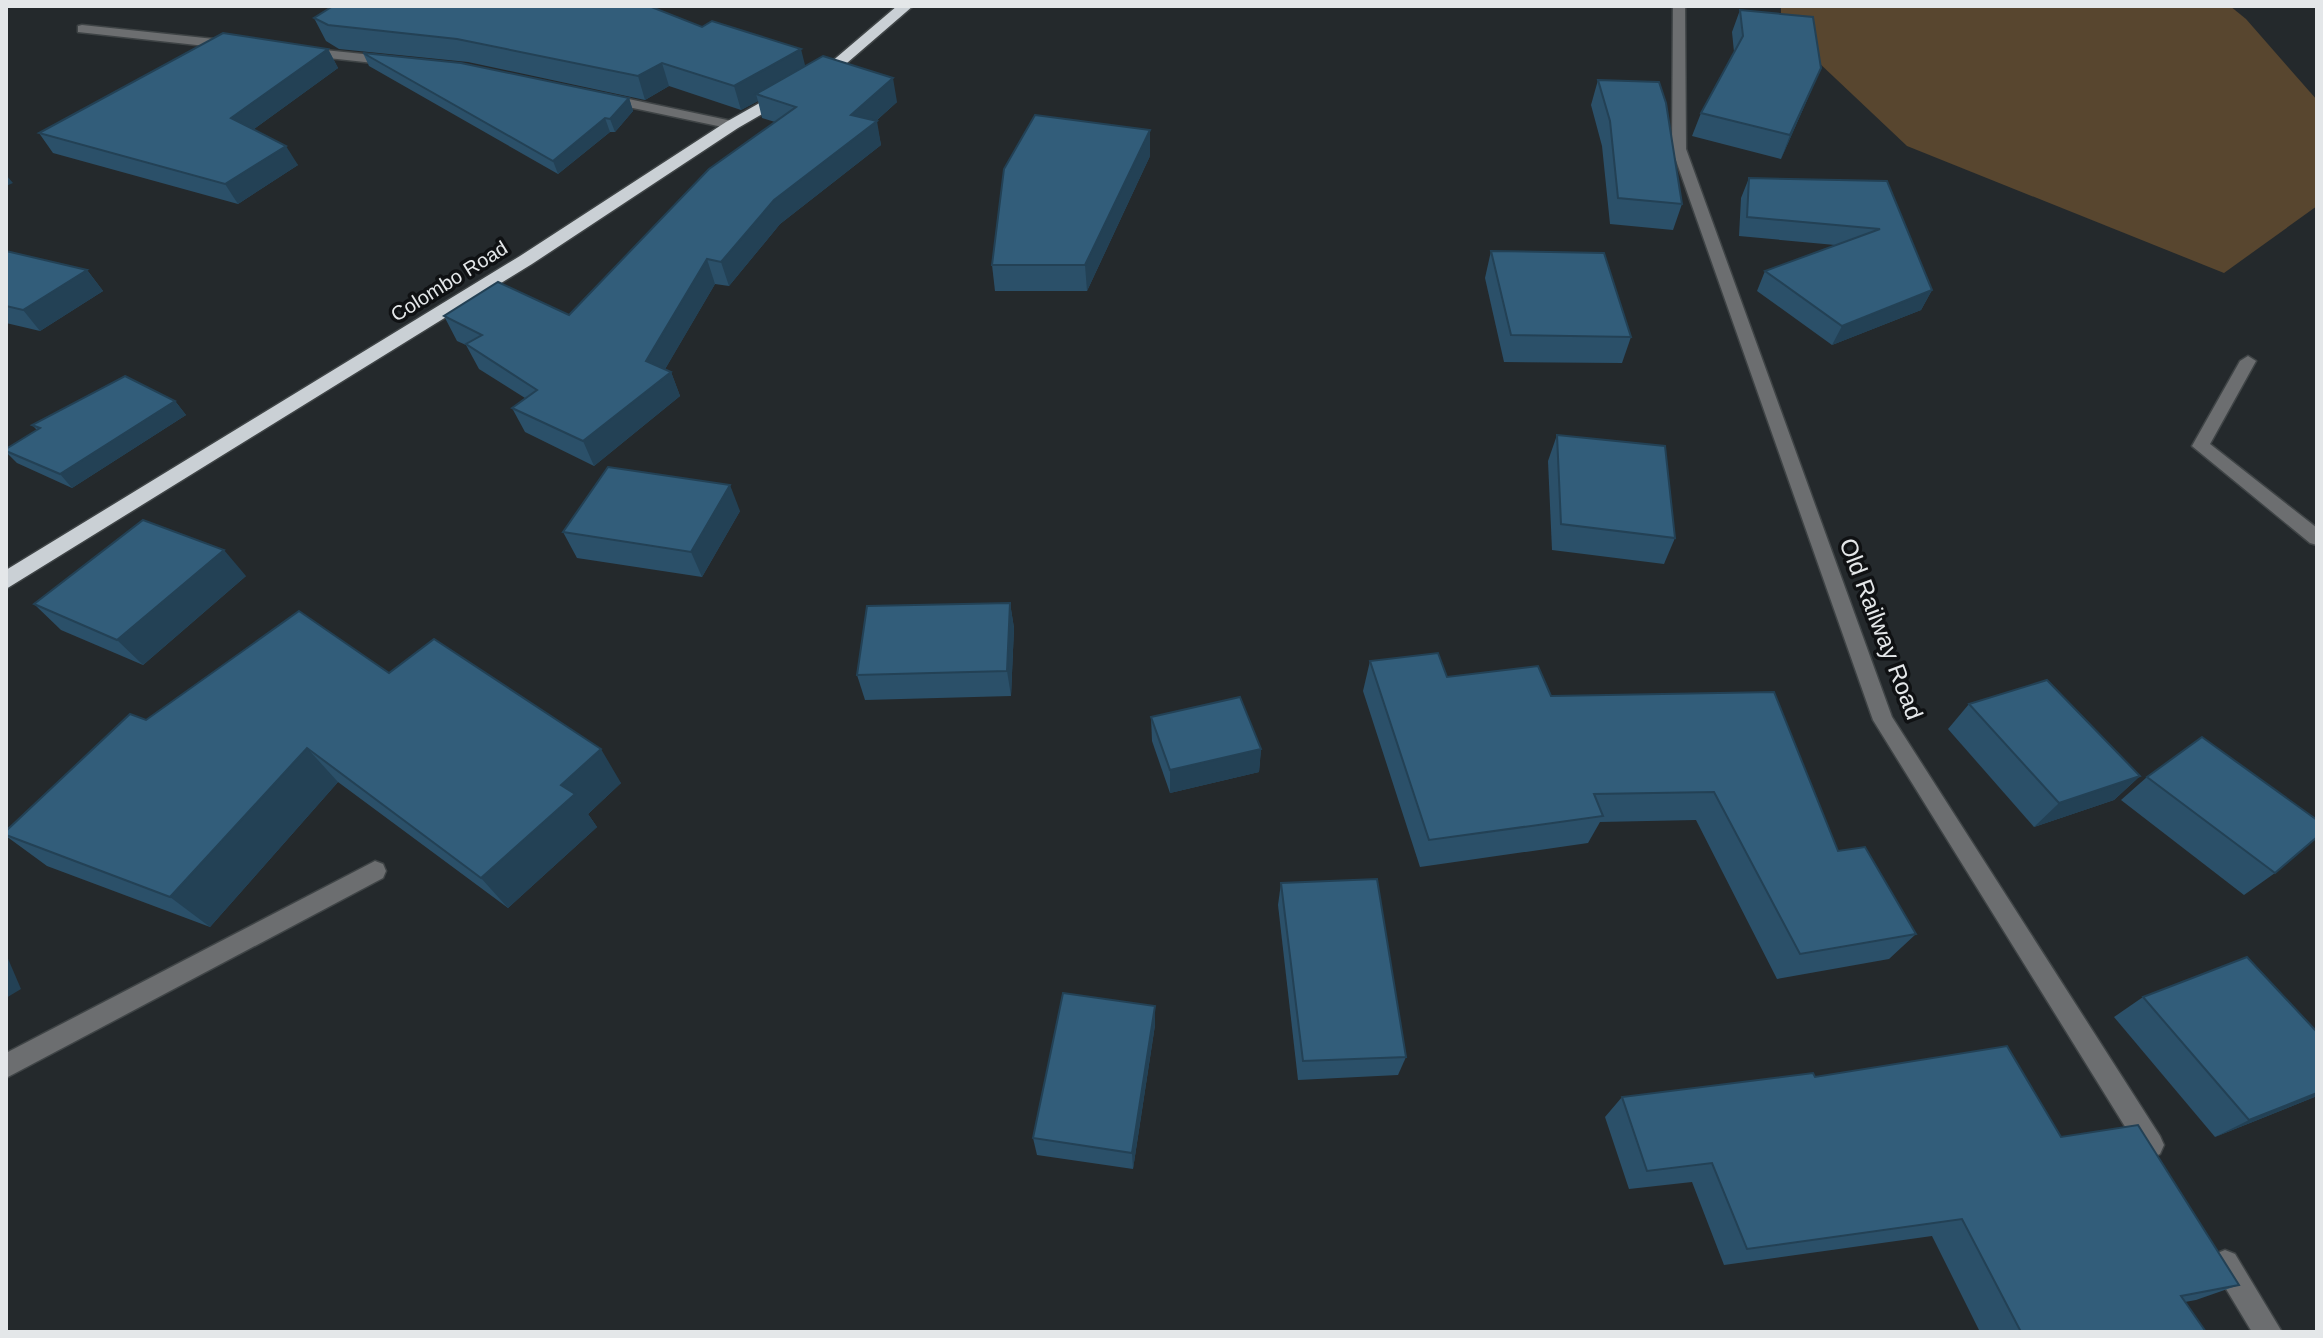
<svg xmlns="http://www.w3.org/2000/svg" width="2323" height="1338" viewBox="0 0 2323 1338" font-family="Arial,sans-serif">
  <style>
    .green { fill: #58462f }
    .lines { fill: none; stroke-linecap: round; stroke-linejoin: round }
    .minor-casing { stroke: #3f4446; stroke-width: 3 }
    .highway-casing { stroke: #3f4446; stroke-width: 3 }
    .minor { fill: #6c6e70; fill-rule: evenodd }
    .highway { fill: #cad0d5; fill-rule: evenodd }
    .wall { fill: #2b5069 }
    .shaded-wall { fill: #234155 }
    .building { fill: #325d7a; stroke: #234155; stroke-width: 2 }
    .labels { text-anchor: middle; stroke-width: 7; stroke-linejoin: round; paint-order: stroke }
    .far-street-label { font-size: 20px; fill: #e4e7e9; stroke: #0f1113 }
    .street-label { font-size: 24px; fill: #e4e7e9; stroke: #0f1113 }
  </style>
  <rect width="100%" height="100%" fill="#24292c"/>
  <path class="green" d="M1781 6H2230L2246 19 2317 100V206L2224 273 1907 146 1781 27Z"/>
  <g class="lines">
    <defs>
      <g id="minor">
        <path d="M1673 6H1685L1686 149 1892 717 2160 1136 2164 1145 2160 1154 2151 1158 2142 1154 1873 720 1672 149Z"/>
        <path d="M82 25 233 41 239 45 233 49 78 32V26Z"/>
        <path d="M305 48 392 57 398 61 392 65 301 55V49Z"/>
        <path d="M605 94 732 121 739 125 732 129 600 101 599 98Z"/>
        <path d="M2248 356 2256 361 2210 444 2317 528V545L2310 543 2192 446 2240 361Z"/>
        <path d="M375 861 383 864 386 871 383 878 6 1078V1053Z"/>
        <path d="M2225 1250 2235 1254 2282 1332H2252L2211 1264 2215 1254Z"/>
      </g>
      <path id="highway" d="M897 6H913L840 69 738 128 532 264 6 589V570L520 256 726 122 830 63Z"/>
    </defs>
    <use href="#minor" class="minor-casing"/>
    <use href="#highway" class="highway-casing"/>
    <use href="#minor" class="minor"/>
    <use href="#highway" class="highway"/>
  </g>
  <g class="wall">
    <path d="M1740 10 1821 68 1781 159 1692 136 1701 113 1734 52 1732 32Z"/>
    <path d="M314 18 702 27 897 102 876 121 881 145 780 224 729 286 715 284 665 369 671 372 680 396 594 466 525 432 512 408 525 398 479 369 466 345 457 341 444 316 569 315 775 122 762 118 758 101 741 110 669 86 645 100 468 62 339 49 326 41Z"/>
    <path d="M328 49 338 68 254 129 298 165 238 204 53 153 39 133Z"/>
    <path d="M363 53 629 98 633 111 615 132H610L558 174 369 66Z"/>
    <path d="M1598 80 1682 204 1673 230 1610 224 1602 146 1591 105Z"/>
    <path d="M1150 156 1087 291H995L992 265Z"/>
    <path d="M1749 178 1887 181 1932 290 1921 310 1832 345 1757 291 1765 271 1835 245 1739 236 1741 198Z"/>
    <path d="M6 251 87 270 103 291 40 331 6 323Z"/>
    <path d="M1491 251 1631 337 1622 363 1504 362 1485 278Z"/>
    <path d="M175 401 186 415 72 488 17 463 6 452V449L37 430 32 425Z"/>
    <path d="M1557 435 1675 538 1664 564 1552 550 1548 461Z"/>
    <path d="M740 511 702 577 577 558 563 532Z"/>
    <path d="M246 576 143 665 61 630 34 604Z"/>
    <path d="M1010 603 1014 628 1011 696 865 700 857 675Z"/>
    <path d="M1370 661 1447 677 1551 696 1838 851 1916 934 1889 959 1777 979 1696 820 1600 822 1588 843 1420 867 1363 691Z"/>
    <path d="M389 673 621 783 588 814 597 827 508 908 338 782 210 927 47 866 6 836V831L146 720Z"/>
    <path d="M1969 704 2140 776 2114 800 2034 827 1948 729Z"/>
    <path d="M1151 717 1261 749 1259 772 1170 793 1152 741Z"/>
    <path d="M2147 777 2275 873 2244 895 2121 800Z"/>
    <path d="M1281 883 1406 1057 1398 1075 1298 1080 1278 905Z"/>
    <path d="M2143 997 2317 1096 2215 1137 2114 1017Z"/>
    <path d="M1155 1006V1025L1133 1169 1037 1155 1033 1138Z"/>
    <path d="M1815 1077 2061 1137 2239 1285 2196 1300 2185 1302 2206 1332H1980L1932 1236 1724 1265 1692 1182 1629 1189 1605 1117 1622 1097Z"/>
  </g>
  <g class="shaded-wall">
    <path d="M328 49 338 68 243 137 231 118Z"/>
    <path d="M801 49 807 73 756 94 758 101 741 110 734 86Z"/>
    <path d="M662 63 669 86 645 100 638 76Z"/>
    <path d="M1821 68 1811 91 1781 159 1790 135Z"/>
    <path d="M893 78 897 102 869 127 877 121 881 145 780 224 729 286 721 262 774 200 851 115Z"/>
    <path d="M629 98 633 111 615 132 610 119Z"/>
    <path d="M605 118 610 132 558 174 553 161Z"/>
    <path d="M1150 130V156L1087 291 1085 265Z"/>
    <path d="M286 146 298 165 238 204 225 184Z"/>
    <path d="M6 175 13 183 6 186Z"/>
    <path d="M707 259 715 284 657 383 671 372 680 396 594 466 583 441 646 361Z"/>
    <path d="M87 270 103 291 40 331 23 310Z"/>
    <path d="M1932 290 1921 310 1832 345 1842 326Z"/>
    <path d="M175 401 186 415 72 488 60 474Z"/>
    <path d="M730 485 740 511 702 577 691 552Z"/>
    <path d="M224 550 246 576 143 665 117 640Z"/>
    <path d="M1010 603 1014 628 1011 696 1007 671Z"/>
    <path d="M307 748 338 782 210 927 170 897Z"/>
    <path d="M601 749 621 783 588 814 597 827 508 908 481 878 561 785Z"/>
    <path d="M1261 749 1259 772 1170 793V770Z"/>
    <path d="M2140 776 2114 800 2034 827 2059 803Z"/>
    <path d="M6 954 21 989 6 998Z"/>
    <path d="M1155 1006V1025L1133 1169 1132 1153Z"/>
    <path d="M2317 1093V1096L2215 1137 2249 1120Z"/>
  </g>
  <g class="building">
    <path d="M333 6H649L702 27 712 21 801 49 734 86 662 63 638 76 457 39 328 25 314 18Z"/>
    <path d="M1740 10 1813 17 1821 68 1790 135 1701 113 1743 36Z"/>
    <path d="M223 33 328 49 231 118 286 146 225 184 39 133Z"/>
    <path d="M363 53 461 63 629 98 610 119 605 118 553 161Z"/>
    <path d="M823 56 893 78 851 115 877 121 774 200 721 262 707 259 646 361 671 372 583 441 512 408 537 390 466 344 482 335 444 316 498 282 569 315 709 169 796 107 756 94Z"/>
    <path d="M1598 80 1659 82 1666 103 1682 204 1618 198 1610 121Z"/>
    <path d="M1035 115 1150 130 1085 265H992L1004 169Z"/>
    <path d="M1749 178 1887 181 1932 290 1842 326 1765 271 1880 229 1747 217Z"/>
    <path d="M6 251 87 270 23 310 6 306Z"/>
    <path d="M1491 251 1604 253 1631 337 1511 335Z"/>
    <path d="M125 376 175 401 60 474 6 451V449L40 428 32 425Z"/>
    <path d="M1557 435 1665 446 1675 538 1561 524Z"/>
    <path d="M608 467 730 485 691 552 563 532Z"/>
    <path d="M143 520 224 550 117 640 34 604Z"/>
    <path d="M1010 603 1007 671 857 675 867 606Z"/>
    <path d="M299 611 389 673 434 639 601 749 561 785 575 794 481 878 307 748 170 897 6 835V831L130 714 146 720Z"/>
    <path d="M1438 653 1447 677 1538 666 1551 696 1774 692 1838 851 1865 847 1916 934 1800 954 1714 792 1594 794 1603 816 1429 840 1370 661Z"/>
    <path d="M2047 680 2140 776 2059 803 1969 704Z"/>
    <path d="M1240 697 1261 749 1170 770 1151 717Z"/>
    <path d="M2202 737 2317 820V837L2275 873 2147 777Z"/>
    <path d="M1377 879 1406 1057 1303 1061 1281 883Z"/>
    <path d="M2247 957 2317 1032V1093L2249 1120 2143 997Z"/>
    <path d="M1063 993 1155 1006 1132 1153 1033 1138Z"/>
    <path d="M2007 1046 2061 1137 2138 1125 2239 1285 2181 1296 2206 1332H2021L1962 1219 1747 1249 1712 1163 1647 1171 1622 1097 1813 1073 1815 1077Z"/>
  </g>
  <g class="labels">
    <g class="far-street-label">
      <text transform="translate(449 281) rotate(-32)" y="7">Colombo Road</text>
    </g>
    <g class="street-label">
      <text transform="translate(1881 629) rotate(69)" y="8">Old Railway Road</text>
    </g>
  </g>
  <rect width="2323" height="1338" fill="none" stroke="#e4e7e9" stroke-width="16"/>
</svg>
